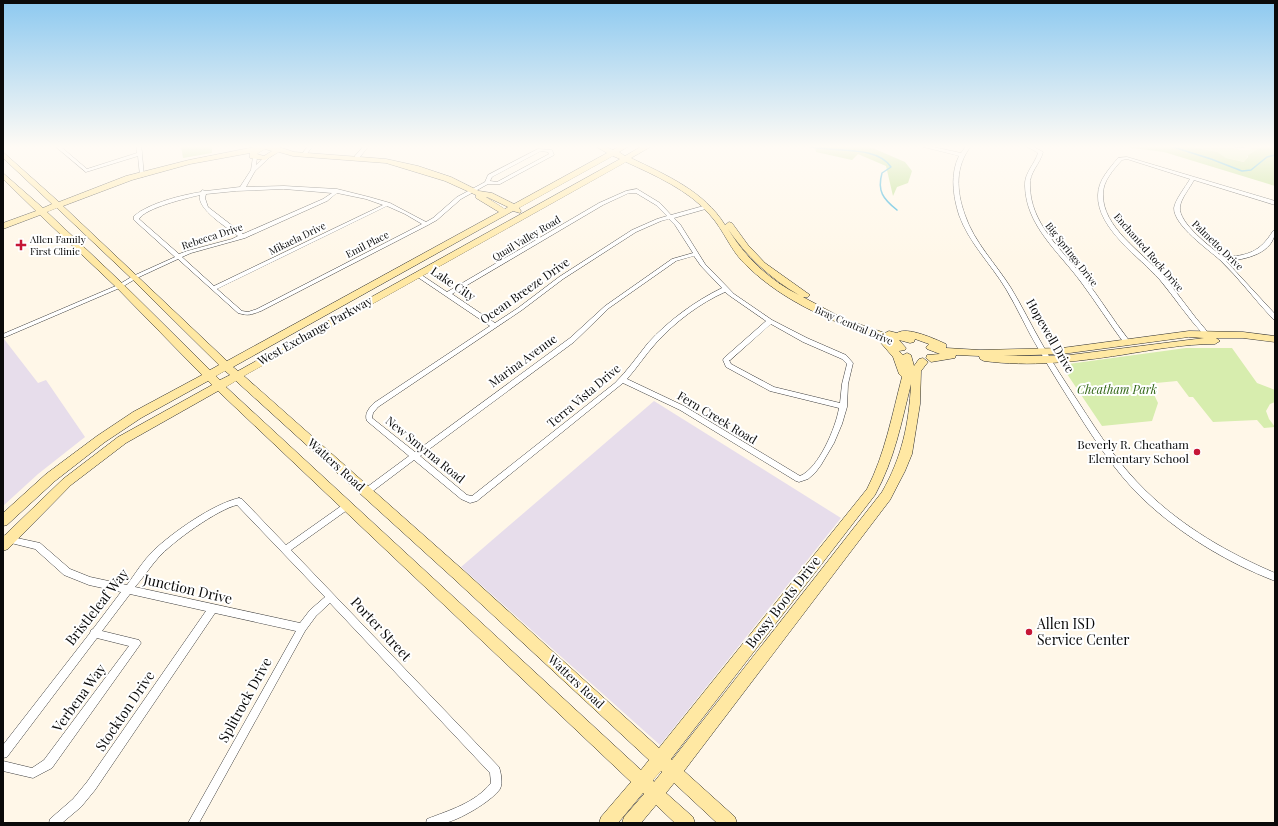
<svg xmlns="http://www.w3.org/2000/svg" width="1278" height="826" viewBox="0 0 1278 826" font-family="'Playfair Display',serif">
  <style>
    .industrial { fill: #e7ddeb }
    .green { fill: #d7edae }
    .forest { fill: #bcdf8c }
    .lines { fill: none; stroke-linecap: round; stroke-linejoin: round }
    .stream { stroke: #26abda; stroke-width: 1.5 }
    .street-casing { stroke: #3d3d3d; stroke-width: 1 }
    .secondary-casing { stroke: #2c2c2c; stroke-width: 1 }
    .street { fill: #fff; fill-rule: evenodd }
    .secondary { fill: #ffe8a3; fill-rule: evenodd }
    .poi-dot { fill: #c61636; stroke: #fff; stroke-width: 1.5 }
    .labels { text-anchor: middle; stroke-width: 4; stroke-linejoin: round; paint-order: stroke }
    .far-street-label { font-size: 10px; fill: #0a0a0a; stroke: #fff }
    .far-poi-label { font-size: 10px; fill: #0a0a0a; stroke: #fff; text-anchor: start }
    .street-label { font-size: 12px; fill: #0a0a0a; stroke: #fff }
    .park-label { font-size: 12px; font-style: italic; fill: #326716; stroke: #fff }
    .poi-label { font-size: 12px; fill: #0a0a0a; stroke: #fff; text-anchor: end }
    .near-street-label { font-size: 14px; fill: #0a0a0a; stroke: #fff }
    .near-poi-label { font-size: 14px; fill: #0a0a0a; stroke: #fff; text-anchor: start }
  </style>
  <rect width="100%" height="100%" fill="#fff7e8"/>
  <g class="industrial">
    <path d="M4 339 38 383 46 380 85 437 38 474 3 506Z"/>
    <path d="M654 401 841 518 660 745 461 567Z"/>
  </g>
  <g class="green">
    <path d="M1189 146H1230L1240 150H1250L1249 146H1262L1248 155 1245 162 1226 158 1218 152Z"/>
    <path d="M1186 348H1232L1257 383 1275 390V402L1270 404 1266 411 1269 419 1275 427 1264 428 1257 420 1213 422 1193 397H1189L1177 381 1156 383 1150 386 1158 403 1152 421 1102 426 1061 365Z"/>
  </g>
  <g class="forest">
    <path d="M181 146H212V153L183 158Z"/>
    <path d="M815 146H868L905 162 912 171 908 183 897 187 893 196 886 166 858 154 852 160 816 152Z"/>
    <path d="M1116 146H1188L1218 152 1226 158 1244 162 1248 157V155L1262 146H1275V186L1164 152Z"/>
  </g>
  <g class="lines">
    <g class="stream">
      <path d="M806 146C831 153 876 144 891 167L882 173C877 191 883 199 897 210"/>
      <path d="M1170 146 1211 159 1242 171 1251 170 1267 157 1275 155"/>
    </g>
    <defs>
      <g id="street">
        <path d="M55 146H60L87 169 137 153V146H141L142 152 143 153 142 154 144 176 142 177 140 176 138 156 86 172Z"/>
        <path d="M308 146H313L306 155H302V154Z"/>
        <path d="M364 146H369L359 158H355V156Z"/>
        <path d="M920 146H929L961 153 966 146H971C955 167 956 190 965 215 974 242 996 264 1011 288 1022 306 1031 325 1042 344 1053 364 1066 383 1079 403 1099 434 1119 465 1146 491 1183 527 1228 553 1275 573V581C1226 562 1178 533 1140 496 1115 471 1096 442 1077 412 1064 391 1051 371 1039 350 1027 330 1018 309 1006 289 991 264 969 243 959 215 953 196 950 174 959 156Z"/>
        <path d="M1026 146H1032L1043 152C1040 164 1029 173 1030 185 1030 224 1062 249 1084 278 1100 298 1113 320 1128 339L1129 341 1128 343H1124C1109 323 1096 302 1081 282 1059 252 1026 226 1025 186 1024 173 1035 164 1038 153Z"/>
        <path d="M1233 146H1247C1244 148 1236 148 1233 146Z"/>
        <path d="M538 149 552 150 554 155 500 184H488L461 199 437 220 428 225 261 311C250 315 249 316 238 313L178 259 137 278 122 287 3 338V334L118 285 133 276 175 257 134 220V216C149 203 182 195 201 192L202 190 206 191 240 187 251 170 253 157 257 158 256 165 266 156 270 157 255 171 246 187 284 186 337 189 369 197 390 203 426 222 433 218 457 197 485 182 488 175ZM541 151 548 152 549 154 497 182 490 181 492 177ZM284 189 332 193 323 199 243 234 208 207 205 198 206 194 236 191ZM337 193 366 199 383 205 214 286 182 257 191 253 245 238 327 201ZM200 195C196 209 228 228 238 236L232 239 187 251 179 254 139 219C145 208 187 198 200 195ZM387 206 405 214 422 224 257 309 248 312 242 311 217 289Z"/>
        <path d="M1127 157 1275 201V205L1194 180C1190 188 1181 198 1180 207 1178 223 1212 248 1223 257 1248 256 1260 252 1273 231L1275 230C1275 253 1245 260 1226 261L1275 314V320L1273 319C1255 300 1239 278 1220 260 1208 249 1174 226 1174 208 1175 200 1186 186 1190 179L1127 159 1122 160C1113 170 1103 181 1103 194 1102 227 1142 252 1161 274 1172 286 1182 300 1192 313 1197 320 1204 327 1209 334L1206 336 1204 335C1188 318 1175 298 1160 280 1140 257 1097 229 1098 195 1098 180 1110 168 1118 158Z"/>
        <path d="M637 189 660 203 671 215 707 205 709 206V208L674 218 680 224 705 264 734 294 772 320 807 338 846 355 853 363 848 384 847 407 842 424 834 443 821 465 815 473 808 479 799 482 796 481 680 410 623 383 477 501 470 503 461 499 414 460 369 494 366 495 363 494 362 492 363 490 409 456 367 421C364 414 369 408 374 403L490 326 416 276V274H420L447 292 599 203 626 191ZM629 193H636L656 205 667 216 657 219 632 230 559 277 518 308 495 323 452 294 603 205ZM669 219 675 225 693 253 672 259 605 306 570 338 415 452 372 418 373 413 378 407 522 310 563 279 636 232 661 221ZM694 256 701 266 722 288C695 301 668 321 648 343 637 357 627 371 615 383L472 496 467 495 420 456 574 342 609 308 676 261ZM725 292 730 296 766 321 724 358 723 360 726 367 770 391 839 408C836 427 819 468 800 476L684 406 627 379C637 368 645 355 656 343 675 322 700 303 725 292ZM771 324 803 342 842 359 847 364 842 384 840 403 774 387 731 364 729 360H730Z"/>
        <path d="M239 498 242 499 286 545 344 504 347 503 350 504 351 506 350 508 291 550 499 767C501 773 503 783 500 789 492 801 458 821 444 823 439 824 432 823 426 823L427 819C450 810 475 803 491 783L490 773 330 603 316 616 305 631 199 823H188L296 631 215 613 95 790 81 807 62 823H49L50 819 73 799 87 782 206 611 130 594 102 631 139 640 141 643 139 646 52 768 33 778 3 771V761L32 768 44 760 129 646 97 638 7 757 3 758V745L90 633 91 630 93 629 121 592 89 585 64 575 35 549 3 541V535L40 543 70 569 90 577 127 585C135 574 143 561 153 551 173 532 213 504 239 498ZM237 505 325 597 310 610 300 623 135 587C143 578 150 567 158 558 172 542 218 509 237 505Z"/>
      </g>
      <path id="secondary" d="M260 146H276L294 152 386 159 418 166 451 177 479 191 492 193 514 204 607 153 595 146H605L613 150 619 146H629L619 152 625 156 642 146H652L631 158C666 175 704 191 725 225L729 222 732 223 748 245 765 263 810 295 808 297H803L844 319 885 333 889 331 897 333C907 326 935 339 946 344V348L980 350 1062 348 1189 331 1243 332 1275 336V342L1243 338H1216L1220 341 1215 344C1183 344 1152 350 1121 355 1075 362 1030 367 984 361L980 359 979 356 956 355 955 358 931 362 926 358 927 355 940 354 927 349 926 347 929 344 915 339 914 342 910 343 899 340 906 348 905 350 899 351 903 355 907 353 911 355 914 366 919 359 923 358 928 362 921 371 920 404 912 454 905 471 890 500 684 771 735 817 737 823H717L674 783 666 793 693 817 695 823H675L656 805 641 823H622L624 817 644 794 643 793 618 823H599L601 817 631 782 218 391 126 443 71 485 8 549 3 551V537L63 479 118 437 212 385 208 381 141 418 105 442 55 481 7 525 3 526V513L46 474 97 436 133 412 202 375 117 288 40 215 3 229V223L36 211 3 179V173L43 208 52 204 3 158V152L59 202 126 176 189 160ZM265 149 272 151 264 156 257 154ZM279 152 293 156 386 163 445 181 476 195V198L499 212 227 361 63 206 132 180 190 164 250 153V158L265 160ZM613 156 620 159 238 371 233 367 513 211 520 213 521 211 519 208ZM626 162C654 175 689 190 710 215 724 230 731 252 747 266 785 303 835 323 885 340L881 343 893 357 899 374 902 377C892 415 885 454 867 489L659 748 463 570 244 376ZM486 197H487L508 207 505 209ZM57 208 132 279 219 365 210 370 123 284 47 212ZM728 229C747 257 770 278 799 295 769 280 745 257 728 229ZM1189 337 1204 338 1062 356H1003L1062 354ZM225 371 230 375 220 380 216 376ZM236 381 453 578 649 760 641 770 226 387ZM911 384C909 424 902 457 882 492L672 760 671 759 875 495C895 458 901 424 911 384ZM661 771 662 772 654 782 653 780Z"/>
    </defs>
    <use href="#street" class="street-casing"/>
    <use href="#secondary" class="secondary-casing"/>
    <use href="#street" class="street"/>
    <use href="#secondary" class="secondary"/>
  </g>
  <linearGradient id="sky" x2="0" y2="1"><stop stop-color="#8dc9f0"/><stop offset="0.56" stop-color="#fffbf5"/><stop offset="1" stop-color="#fffbf5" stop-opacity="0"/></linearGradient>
  <rect width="1278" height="262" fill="url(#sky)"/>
  <g class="poi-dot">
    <path d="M19 239h4v4h4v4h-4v4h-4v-4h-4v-4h4z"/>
    <circle cx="1197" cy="452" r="4"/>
    <circle cx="1029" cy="632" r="4"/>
  </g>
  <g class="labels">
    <g class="far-street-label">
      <text transform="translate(212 236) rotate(-18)" y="4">Rebecca Drive</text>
      <text transform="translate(297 238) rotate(-26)" y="4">Mikaela Drive</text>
      <text transform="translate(526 238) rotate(-31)" y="4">Quail Valley Road</text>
      <text transform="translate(367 244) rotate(-27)" y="4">Emil Place</text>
      <text transform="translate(1218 245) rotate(44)" y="4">Palmetto Drive</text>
      <text transform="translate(1149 252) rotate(49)" y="4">Enchanted Rock Drive</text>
      <text transform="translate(1072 254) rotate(52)" y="4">Big Springs Drive</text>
      <text transform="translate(854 325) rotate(23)" y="4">Bray Central Drive</text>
    </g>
    <g class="far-poi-label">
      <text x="30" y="243">Allen Family<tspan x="30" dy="12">First Clinic</tspan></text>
    </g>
    <g class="street-label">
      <text transform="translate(453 284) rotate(34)" y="4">Lake City</text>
      <text transform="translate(525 291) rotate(-35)" y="4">Ocean Breeze Drive</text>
      <text transform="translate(315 331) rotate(-29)" y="4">West Exchange Parkway</text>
      <text transform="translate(1050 336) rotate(60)" y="4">Hopewell Drive</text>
      <text transform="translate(523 361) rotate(-36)" y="4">Marina Avenue</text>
      <text transform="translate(584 396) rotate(-40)" y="4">Terra Vista Drive</text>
      <text transform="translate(717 418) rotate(31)" y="4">Fern Creek Road</text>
      <text transform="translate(425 450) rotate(39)" y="4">New Smyrna Road</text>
      <text transform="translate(336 465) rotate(42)" y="4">Watters Road</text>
      <text transform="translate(576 682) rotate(43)" y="4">Watters Road</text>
    </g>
    <g class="park-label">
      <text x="1117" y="394">Cheatham Park</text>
    </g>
    <g class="poi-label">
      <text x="1189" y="449">Beverly R. Cheatham<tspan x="1189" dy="14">Elementary School</tspan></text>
    </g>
    <g class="near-street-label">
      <text transform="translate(188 589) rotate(13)" y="5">Junction Drive</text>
      <text transform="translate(783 602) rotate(-52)" y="5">Bossy Boots Drive</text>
      <text transform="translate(97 607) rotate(-52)" y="5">Bristleleaf Way</text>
      <text transform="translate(381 629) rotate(47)" y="5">Porter Street</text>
      <text transform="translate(79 698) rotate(-54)" y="5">Verbena Way</text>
      <text transform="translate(245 700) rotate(-61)" y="5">Splitrock Drive</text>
      <text transform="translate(125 711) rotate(-56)" y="5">Stockton Drive</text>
    </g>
    <g class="near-poi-label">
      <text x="1037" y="629">Allen ISD<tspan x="1037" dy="16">Service Center</tspan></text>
    </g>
  </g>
  <rect width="1278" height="826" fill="none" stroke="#0a0a0a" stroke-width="8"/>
</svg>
